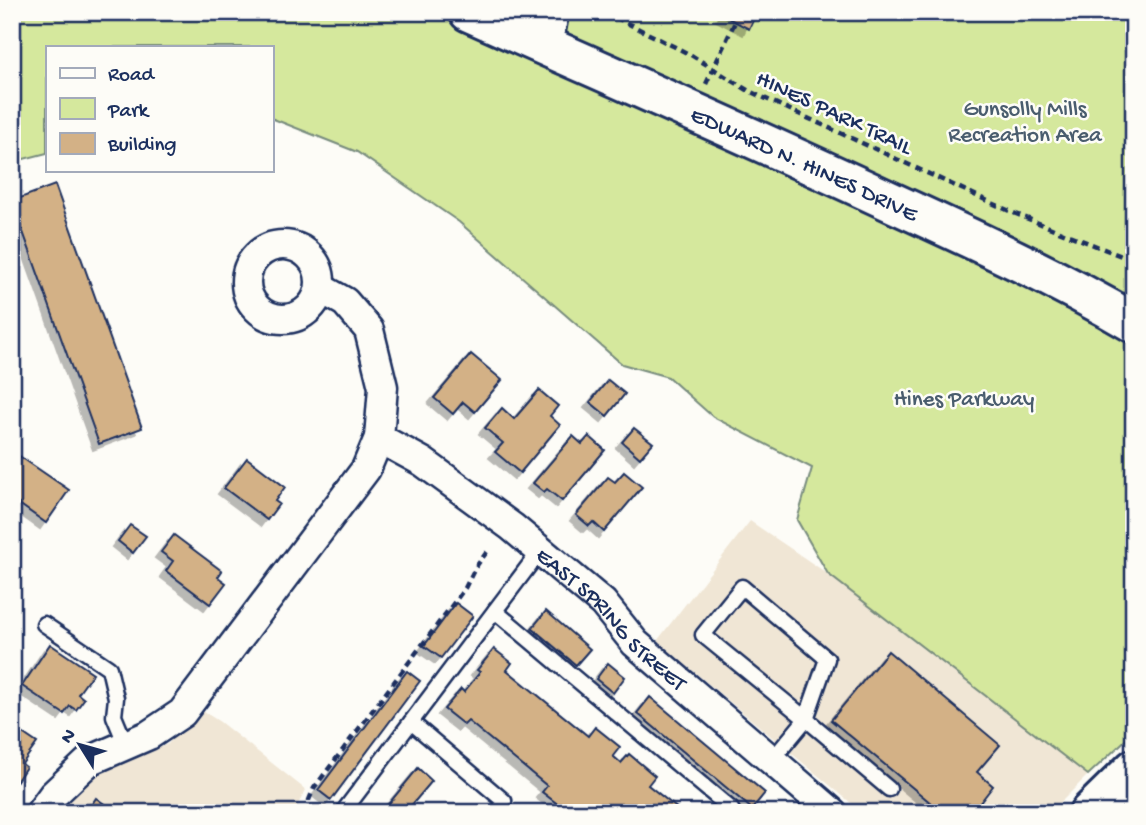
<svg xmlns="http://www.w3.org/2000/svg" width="1146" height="825" viewBox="0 0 1146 825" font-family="'Gochi Hand',sans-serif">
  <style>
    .built { fill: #f0e6d5 }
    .green { fill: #d5e89d; stroke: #788c7e; stroke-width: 2 }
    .building { fill: #d3b186; stroke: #1b2f5e; stroke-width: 2; filter: url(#shadow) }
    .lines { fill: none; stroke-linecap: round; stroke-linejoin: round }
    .lane-casing { stroke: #1b2f5e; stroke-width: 19 }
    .street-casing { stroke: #1b2f5e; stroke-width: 33 }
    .secondary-casing { stroke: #1b2f5e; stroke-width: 44 }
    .path { stroke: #1b2f5e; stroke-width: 4.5; stroke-dasharray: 7 5; stroke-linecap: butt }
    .lane { stroke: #fdfcf7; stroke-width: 14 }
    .street { stroke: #fdfcf7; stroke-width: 28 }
    .secondary { stroke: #fdfcf7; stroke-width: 38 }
    .labels { text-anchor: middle; stroke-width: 5; stroke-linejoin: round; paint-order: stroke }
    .park-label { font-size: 23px; fill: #4a5d6e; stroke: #fdfcf7 }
    .street-label { font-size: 23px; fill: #1b2f5e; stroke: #fdfcf7 }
  </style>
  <defs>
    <filter id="shadow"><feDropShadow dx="-6" dy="6" stdDeviation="0" flood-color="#0004"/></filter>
  </defs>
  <rect width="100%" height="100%" fill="#fdfcf7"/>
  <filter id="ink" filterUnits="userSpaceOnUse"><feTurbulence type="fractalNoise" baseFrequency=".0143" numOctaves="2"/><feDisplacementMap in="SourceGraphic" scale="14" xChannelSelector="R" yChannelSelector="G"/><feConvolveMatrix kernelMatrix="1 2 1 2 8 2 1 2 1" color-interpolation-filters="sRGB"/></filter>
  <g filter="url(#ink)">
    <g class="built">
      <path d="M750 521 828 574 1088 775 1050 813H863L657 641Z"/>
      <path d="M198 708 220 722 306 790 293 813H52L79 781 168 744Z"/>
    </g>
    <path class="green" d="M12 12H1134V732L1088 775 828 574 797 520 812 468 713 417 668 377 622 364 459 222 357 152 271 118V47H47V153L12 162Z"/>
    <g class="building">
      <path d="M724 12H757L749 29 722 15Z"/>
      <path d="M55 185 142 428 99 444 12 201Z"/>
      <path d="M471 354 502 380 475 412 463 402 453 414 434 398Z"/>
      <path d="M608 380 625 394 607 416 590 402Z"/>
      <path d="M539 390 558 406 550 416 560 425 520 473 495 452 503 443 485 428 502 408 514 419Z"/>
      <path d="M634 428 653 443 640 458 622 442Z"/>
      <path d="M573 436 582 444 589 436 605 450 562 501 547 489 544 492 533 483Z"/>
      <path d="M15 453 69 490 46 523 12 499V456Z"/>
      <path d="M247 458 285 487 275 501 279 504 267 520 224 488Z"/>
      <path d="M624 472 642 487 604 532 593 522 589 526 576 515 608 477 615 482Z"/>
      <path d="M130 525 146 536 133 553 118 541Z"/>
      <path d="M174 535 222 571 218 577 226 583 210 604 166 571 173 561 161 552Z"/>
      <path d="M456 603 473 616 441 658 424 646Z"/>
      <path d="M546 611 590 649 576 665 532 628Z"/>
      <path d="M50 644 93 673 78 694 84 699 76 710 70 706 64 714 22 686Z"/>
      <path d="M494 649 512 663 507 670 588 736 595 727 620 747 613 756 621 763 629 754 655 776 648 785 683 813H581L573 806 568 812 542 792 547 786 468 721 464 725 444 709 461 689 464 692 480 672 477 670Z"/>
      <path d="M888 651 1000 745 977 772 993 786 972 813H943L831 720Z"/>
      <path d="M608 663 625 677 613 693 596 679Z"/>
      <path d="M407 671 420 681 331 800 318 790Z"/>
      <path d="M650 697 765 793 752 809 637 713Z"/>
      <path d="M12 726 37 743 22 764 26 767 16 782 12 779Z"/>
      <path d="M418 768 432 781 405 813H381Z"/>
      <path d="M96 798 117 813H86Z"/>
    </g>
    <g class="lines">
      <defs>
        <g id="lane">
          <path d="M495 611 731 809 733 813"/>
          <path d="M44 624 109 668 116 698 114 716 126 745"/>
          <path d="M411 722 540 551"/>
          <path d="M772 760 806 719 703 635 742 587 827 659 806 719 889 789"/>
          <path d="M349 813 346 808 411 722 504 801 499 813"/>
        </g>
        <g id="street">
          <path d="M548 47 554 12"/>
          <circle cx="283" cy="282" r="37"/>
          <path id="s1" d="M379 438 423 462 512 527 603 603 635 643 833 813"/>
          <path d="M40 813 53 795 89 761 149 735 182 713 366 469 379 438 383 387 369 330 345 302 320 288"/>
        </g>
        <g id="secondary">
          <path id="s2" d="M469 12C612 76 755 138 896 204 977 241 1057 278 1134 323"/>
          <path d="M1089 813 1134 769"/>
        </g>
      </defs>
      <use href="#lane" class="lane-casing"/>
      <use href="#street" class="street-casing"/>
      <use href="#secondary" class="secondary-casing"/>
      <g class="path">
        <path d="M605 12 691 55 749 91 1016 214 1134 261"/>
        <path d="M706 84 735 22"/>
        <path d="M309 813V800L314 788 465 588 475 568 489 549"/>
      </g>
      <use href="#lane" class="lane"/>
      <use href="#street" class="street"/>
      <use href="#secondary" class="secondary"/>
    </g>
  </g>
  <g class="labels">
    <g class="park-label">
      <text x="1025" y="115">Gunsolly Mills<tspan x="1025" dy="26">Recreation Area</tspan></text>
      <text x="964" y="405">Hines Parkway</text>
    </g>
    <g class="street-label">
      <text transform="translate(835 111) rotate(25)" y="8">HINES PARK TRAIL</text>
      <text dy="8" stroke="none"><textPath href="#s2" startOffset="368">EDWARD N. HINES DRIVE</textPath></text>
      <text dy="8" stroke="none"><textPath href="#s1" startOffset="296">EAST SPRING STREET</textPath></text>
    </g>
  </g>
  <rect width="1146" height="825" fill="none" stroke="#fdfcf7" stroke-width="42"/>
  <rect x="21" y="21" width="1104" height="783" fill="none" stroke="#1b2f5e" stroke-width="2.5" filter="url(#ink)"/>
  <rect x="46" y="46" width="228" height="126" fill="#fdfcf7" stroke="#a3aaba" stroke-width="2"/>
  <rect x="60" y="68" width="35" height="10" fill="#fdfcf7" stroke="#a3aaba" stroke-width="2"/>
  <text x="108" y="80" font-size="21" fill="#1b2f5e">Road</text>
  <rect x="60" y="98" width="35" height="21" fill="#d5e89d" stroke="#a3aaba" stroke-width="2"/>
  <text x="108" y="116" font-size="21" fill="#1b2f5e">Park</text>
  <rect x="60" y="133" width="35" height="21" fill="#d3b186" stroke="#a3aaba" stroke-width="2"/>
  <text x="108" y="150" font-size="21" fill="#1b2f5e">Building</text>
  <g transform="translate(80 745) rotate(307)" stroke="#fdfcf7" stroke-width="5" paint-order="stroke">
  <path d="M0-5L12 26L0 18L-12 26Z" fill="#1b2f5e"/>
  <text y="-10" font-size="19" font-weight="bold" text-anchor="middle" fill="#1b2f5e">N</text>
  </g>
</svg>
